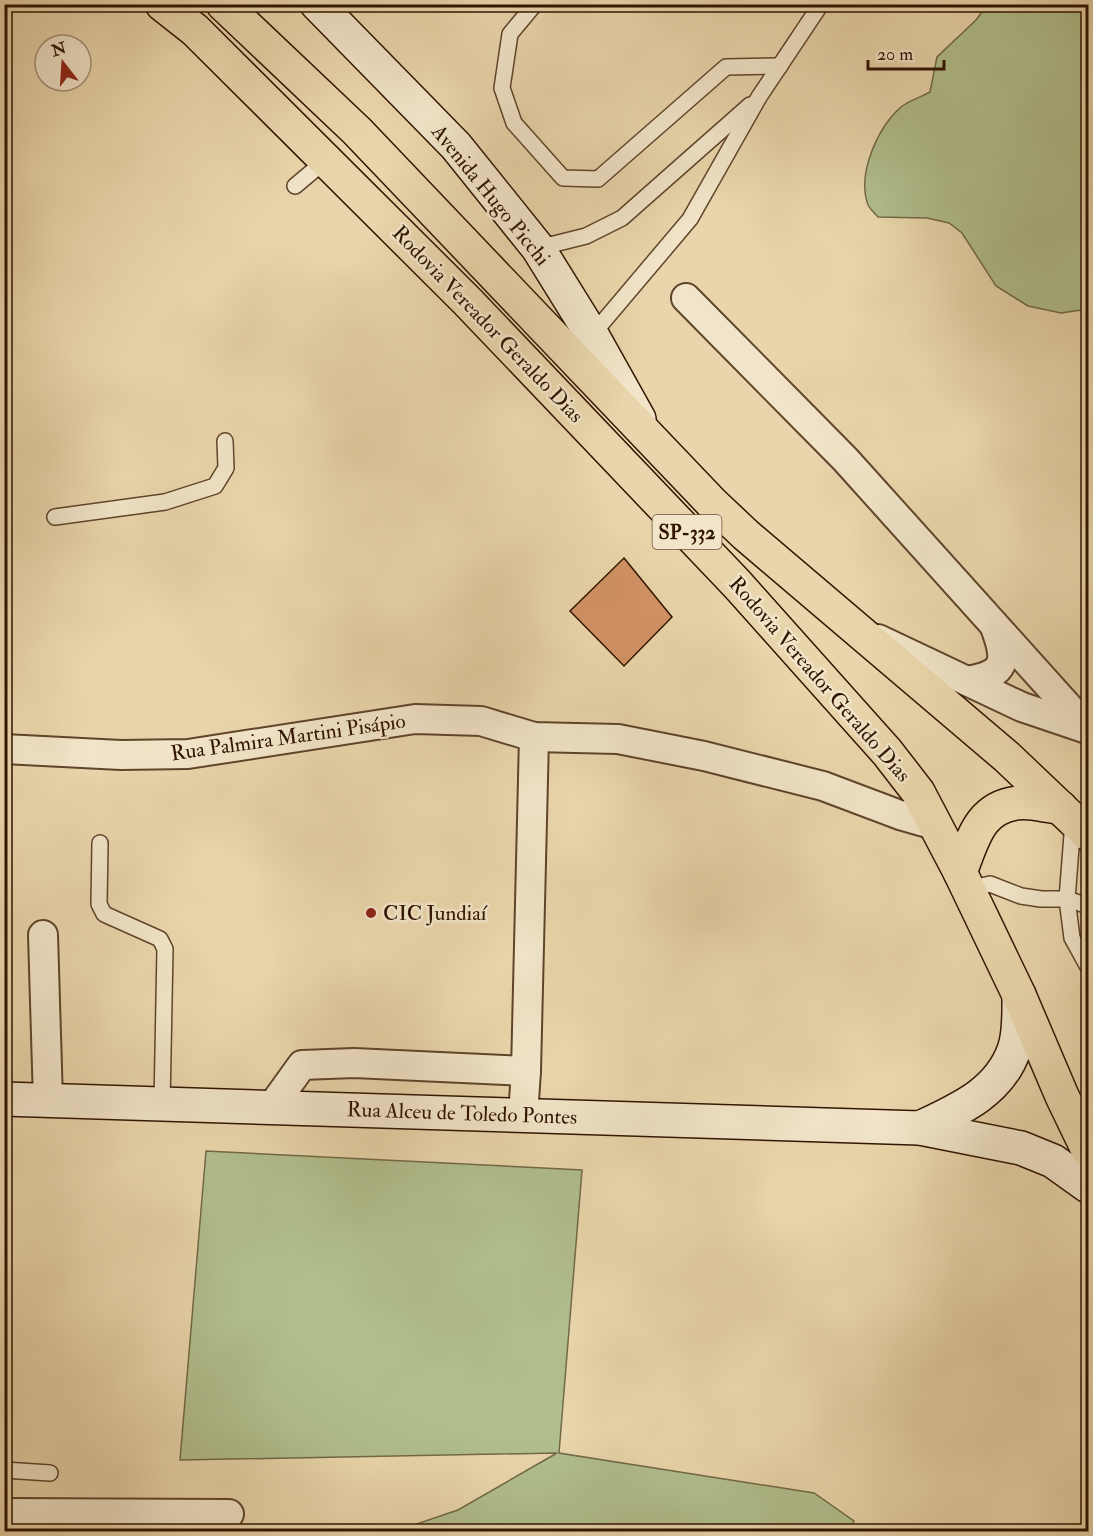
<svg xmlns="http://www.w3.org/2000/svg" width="1093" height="1536" viewBox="0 0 1093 1536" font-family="'IM FELL Double Pica',serif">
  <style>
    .green { fill: #b1be8d; stroke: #716946; stroke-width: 1.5 }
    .building { fill: #d29265; stroke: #311400; stroke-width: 1.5 }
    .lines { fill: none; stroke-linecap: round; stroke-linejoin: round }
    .lane-casing { stroke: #5f442b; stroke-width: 18 }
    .street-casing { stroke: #5f442b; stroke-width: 32 }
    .secondary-casing { stroke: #311400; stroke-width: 36 }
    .primary-casing { stroke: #311400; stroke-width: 36 }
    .lane { stroke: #f1e4c8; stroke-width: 15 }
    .street { stroke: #f1e4c8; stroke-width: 28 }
    .secondary { stroke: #f1e4c8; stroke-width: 33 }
    .primary { stroke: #e9d5ab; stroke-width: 33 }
    .poi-dot { fill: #8f2418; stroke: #f1e4c8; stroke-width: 2 }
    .labels { text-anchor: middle; stroke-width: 5; stroke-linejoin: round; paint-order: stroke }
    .shield { fill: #f1e4c8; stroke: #6b523c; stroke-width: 1.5 }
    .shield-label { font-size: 20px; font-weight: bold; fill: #311400 }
    .street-label { font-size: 21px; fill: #311400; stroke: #f1e4c8 }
    .poi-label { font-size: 21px; fill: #311400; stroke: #f1e4c8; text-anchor: start }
  </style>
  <rect width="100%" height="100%" fill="#e9d5ab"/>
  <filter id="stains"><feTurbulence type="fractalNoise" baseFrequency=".00333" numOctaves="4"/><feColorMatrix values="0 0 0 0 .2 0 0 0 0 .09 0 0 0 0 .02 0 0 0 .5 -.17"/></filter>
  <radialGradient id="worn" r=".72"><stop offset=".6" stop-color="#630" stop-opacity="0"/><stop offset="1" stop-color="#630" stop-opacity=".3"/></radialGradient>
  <g class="green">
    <path d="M987 5H1088V309L1061 313 1028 306 996 286 962 233 949 223 927 218 878 217C874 212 868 208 867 202 858 172 878 127 901 107 908 101 921 97 930 92L937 57 976 20Z"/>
    <path d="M206 1151 582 1170 559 1453 814 1493 854 1521 851 1531H396L458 1510 557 1453 180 1460Z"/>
  </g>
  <path class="building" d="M624 558 672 617 624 666 570 611Z"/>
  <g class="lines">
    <defs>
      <g id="lane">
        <path d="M535 4 510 34 502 88 514 123 563 178 598 179 726 67 780 66"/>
        <path d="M295 186 326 160"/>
        <path d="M538 248 586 236 622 218 750 105"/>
        <path d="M592 335 690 219 759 97 821 4"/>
        <path d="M55 517 165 502 215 486 226 468 225 441"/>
        <path d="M1073 822 1067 899 1072 938 1088 967"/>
        <path d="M100 843 99 904 104 914 160 939 165 949 162 1104"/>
        <path d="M967 889 990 884 1021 896 1041 899H1067L1088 906"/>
        <path d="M4 1470 50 1473"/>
      </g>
      <g id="street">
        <path d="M686 298 845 459 1088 729"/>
        <path d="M878 639 1022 707 1087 729"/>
        <path d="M967 681C1008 674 1007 660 995 627"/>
        <path d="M4 749 121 755 188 754 415 719 481 721 534 737 618 739 704 756 823 786 900 815 935 825"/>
        <path d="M43 935 48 1101"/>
        <path d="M271 1108 302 1065 354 1063 526 1071"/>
        <path d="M523 1115 526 1071 534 737"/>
        <path d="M4 1513 229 1514"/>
      </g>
      <g id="secondary">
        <path d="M317 4 456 146 538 248 592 335 639 419"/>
        <path d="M4 1099 920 1128 1021 1148 1053 1161 1088 1186"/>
        <path d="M920 1128C958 1110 999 1093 1014 1050 1020 1034 1019 1012 1019 995"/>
      </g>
      <g id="primary">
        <path d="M162 4 195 30 468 302 737 584 887 752 918 792 960 872 1019 995 1062 1096 1088 1150"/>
        <path d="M223 4 357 131 711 502 746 535 1007 757 1088 834"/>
        <path d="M960 872C973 841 978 808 1017 803 1031 801 1046 806 1060 807"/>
      </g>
    </defs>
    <use href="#lane" class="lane-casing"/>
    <use href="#street" class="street-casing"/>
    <use href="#secondary" class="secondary-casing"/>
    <use href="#primary" class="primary-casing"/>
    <use href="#lane" class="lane"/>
    <use href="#street" class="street"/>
    <use href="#secondary" class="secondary"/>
    <use href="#primary" class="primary"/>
  </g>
  <circle class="poi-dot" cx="371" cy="913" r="6"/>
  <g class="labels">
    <rect class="shield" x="652.5" y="515" width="69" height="34" rx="4.5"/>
    <g class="shield-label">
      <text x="687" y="539">SP-332</text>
    </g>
    <g class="street-label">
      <text transform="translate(491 195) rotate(51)" y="7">Avenida Hugo Picchi</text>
      <text transform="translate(488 324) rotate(46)" y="7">Rodovia Vereador Geraldo Dias</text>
      <text transform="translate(820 679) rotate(49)" y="7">Rodovia Vereador Geraldo Dias</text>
      <text transform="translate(288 737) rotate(-8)" y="7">Rua Palmira Martini Pisápio</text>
      <text transform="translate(462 1113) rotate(2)" y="7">Rua Alceu de Toledo Pontes</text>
    </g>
    <g class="poi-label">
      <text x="383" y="920">CIC Jundiaí</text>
    </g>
  </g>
  <rect width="1093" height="1536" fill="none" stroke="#e9d5ab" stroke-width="24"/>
  <rect x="6" y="6" width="1081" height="1524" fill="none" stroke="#311400" stroke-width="3"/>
  <rect x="12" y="12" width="1069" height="1512" fill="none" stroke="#311400" stroke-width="1.5"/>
  <g transform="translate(63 63) rotate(343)"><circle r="28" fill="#f1e4c8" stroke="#a49178" stroke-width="1.5"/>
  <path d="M0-4.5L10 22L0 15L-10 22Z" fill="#8f2418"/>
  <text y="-9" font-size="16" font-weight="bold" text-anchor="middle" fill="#311400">N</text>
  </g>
  <path d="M868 60v9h76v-9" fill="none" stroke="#311400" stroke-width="3"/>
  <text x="877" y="60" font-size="18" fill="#311400" stroke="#f1e4c8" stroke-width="4.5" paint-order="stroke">20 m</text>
  <rect width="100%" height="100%" filter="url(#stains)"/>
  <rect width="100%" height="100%" fill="url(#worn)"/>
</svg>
